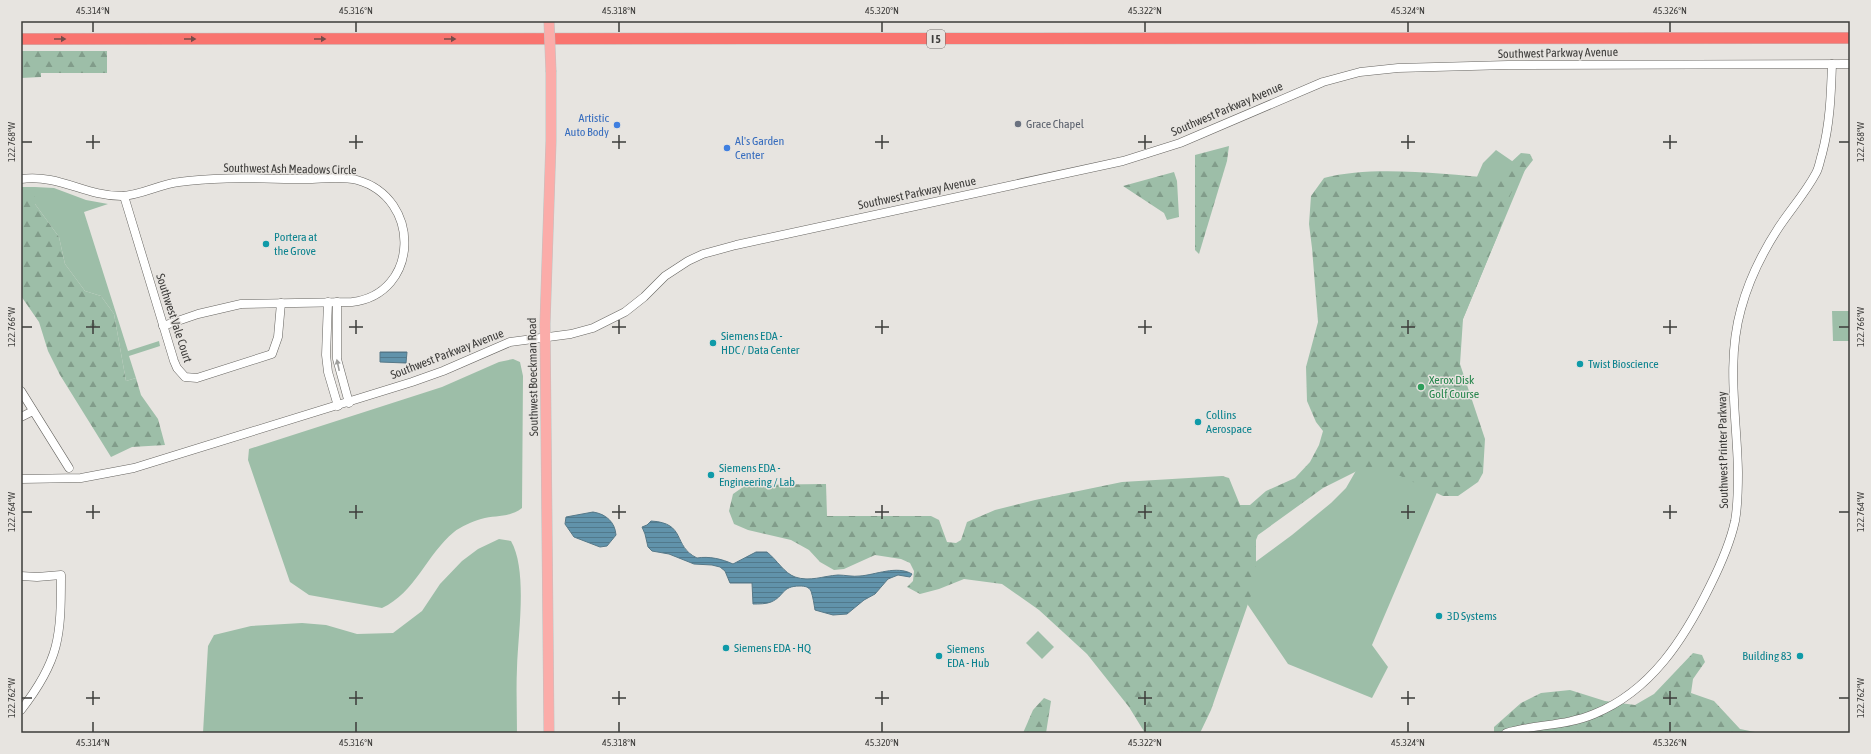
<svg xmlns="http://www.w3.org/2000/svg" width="1871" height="754" viewBox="0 0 1871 754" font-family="'Asap Condensed',sans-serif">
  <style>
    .green { fill: #9dbea8 }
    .forest { fill: url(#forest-firs) }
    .water { fill: url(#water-rules); stroke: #567989 }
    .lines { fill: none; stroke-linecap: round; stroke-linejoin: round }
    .minor-casing { stroke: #666460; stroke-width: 9 }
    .major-casing { stroke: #c1c1c0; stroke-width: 11 }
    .highway-casing { stroke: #c1c1c0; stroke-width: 12 }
    .minor { stroke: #fff; stroke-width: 8 }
    .major { stroke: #fbaca9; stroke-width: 10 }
    .highway { stroke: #f9746f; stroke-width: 11 }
    .major-bridge-casing { stroke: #c1c1c0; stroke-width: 11; stroke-linecap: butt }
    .major-bridge { stroke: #fbaca9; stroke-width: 10 }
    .oneway { fill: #754d4a }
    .oneway2 { fill: #9e9e9c }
    .ticks { fill: none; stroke: #3d3c3a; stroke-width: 1.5 }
    .worship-dot { fill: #6b7280; stroke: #e7e4e0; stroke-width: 1.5 }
    .shop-dot { fill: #3f7fe0; stroke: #e7e4e0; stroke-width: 1.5 }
    .culture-dot { fill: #0f9aa8; stroke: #e7e4e0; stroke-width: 1.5 }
    .leisure-dot { fill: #2e9e5b; stroke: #e7e4e0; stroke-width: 1.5 }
    .labels { text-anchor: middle; stroke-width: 3; stroke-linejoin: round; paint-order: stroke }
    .shield { fill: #e7e4e0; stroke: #706e6c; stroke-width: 1 }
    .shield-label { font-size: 11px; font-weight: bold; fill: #3d3c3a }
    .street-label { font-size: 12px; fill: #3d3c3a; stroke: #e7e4e0 }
    .shop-label { font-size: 12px; fill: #366cbe; stroke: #e7e4e0; text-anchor: end }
    .worship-label { font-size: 12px; fill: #5b616d; stroke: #e7e4e0; text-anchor: start }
    .culture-label { font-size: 12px; fill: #0d838f; stroke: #e7e4e0; text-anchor: start }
    .leisure-label { font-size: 12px; fill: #27864d; stroke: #e7e4e0; text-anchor: start }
    .neatline { fill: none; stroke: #3d3c3a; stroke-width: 1.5 }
    .ticks-label { font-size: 10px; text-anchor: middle; fill: #3d3c3a }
  </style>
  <defs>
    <pattern id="forest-firs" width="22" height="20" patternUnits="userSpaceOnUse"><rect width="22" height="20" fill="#9dbea8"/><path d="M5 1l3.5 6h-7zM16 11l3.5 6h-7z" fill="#819c8a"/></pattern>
    <pattern id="water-rules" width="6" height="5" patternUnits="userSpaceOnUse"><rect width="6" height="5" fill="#6193ab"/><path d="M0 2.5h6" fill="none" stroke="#51798c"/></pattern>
  </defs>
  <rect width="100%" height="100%" fill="#e7e4e0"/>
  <g class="green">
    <path d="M1496 150 1525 170 1463 319 1428 426 1444 476 1372 645 1388 667 1372 698 1288 664 1231 580 1292 535 1331 503 1346 488 1365 455 1460 216 1483 163Z"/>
    <path d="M35 187 54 188 86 200 108 204 84 212 128 351 159 341 160 346 129 356 136 378 126 381 114 314 101 296 85 291 65 264 59 237 35 204Z"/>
    <path d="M1832 311H1850V341H1833Z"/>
    <path d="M513 359 520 362 523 376 522 508C509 518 496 515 481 519 473 521 460 527 454 532 427 554 415 593 382 608L309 595 290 582 248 460 249 449 442 387 499 362Z"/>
    <path d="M499 539 511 541C528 571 518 633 517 668 516 690 517 711 517 733H203L208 646 214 635 251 626 302 623 326 625 357 634 393 633 422 611 440 584 462 561 478 549Z"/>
    <path d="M1038 631 1054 647 1042 659 1026 643Z"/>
  </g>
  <g class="forest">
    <path d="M21 51H107V73H41V77L21 78Z"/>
    <path d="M1229 146 1227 161 1199 254 1195 250V155Z"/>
    <path d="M1521 153 1530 154 1533 160 1518 179 1509 198 1499 232 1463 319 1460 364 1485 439 1483 473 1478 482 1458 496H1443L1379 466 1363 468 1323 488 1258 535 1256 540V581L1211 710 1200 733H1145L1129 707 1087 654 1039 610 1002 584 964 579 939 589 920 594 907 587 913 581 914 571 910 563 901 559 875 555 844 569 834 570 820 562 809 550 791 540 748 530 734 524 729 511 733 494 746 485 826 484 827 516H931L939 520 947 542 956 543 961 540 967 522 995 510 1035 500 1122 482 1222 476 1229 478 1240 505H1250L1266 491 1295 478 1310 462 1319 445 1323 431 1316 422 1307 401 1306 367 1318 322 1312 248 1309 224 1311 196 1324 178C1372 165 1443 174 1494 178Z"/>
    <path d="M1174 172 1177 181 1179 217 1167 220 1164 213 1123 186Z"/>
    <path d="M21 187H35V204L59 237 65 264 85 291 101 296 114 314 126 381 136 378 141 395 158 419 165 445 132 447 111 457 60 375 48 351 39 322 21 296Z"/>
    <path d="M1693 653 1702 655 1705 662 1693 679 1691 693 1714 701 1740 729 1755 732 1779 733H1494V727L1521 703 1541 693 1570 690 1605 701 1635 705 1654 694Z"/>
    <path d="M1044 698 1051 701 1046 733H1023L1033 710Z"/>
  </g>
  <g class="water">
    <path d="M380 352H407L406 363 380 362Z"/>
    <path d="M593 512C606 514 615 522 616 535L607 546 600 547 574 537 565 524 566 517Z"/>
    <path d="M651 521C687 523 672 546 697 558 709 556 722 559 733 564L756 552H767C777 560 784 573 795 577 810 582 823 576 838 575 845 575 853 577 860 576 875 575 897 565 912 574L910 577 898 575 888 579 875 594 864 600 847 614 833 615 815 610C814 604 813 597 811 591 809 587 805 586 800 586 781 586 785 596 771 602 766 604 759 604 753 604L752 583H730L725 571 720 567 712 565 694 564 669 554 652 551 648 547 645 534 642 527 647 525Z"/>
  </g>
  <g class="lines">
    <defs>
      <g id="minor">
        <path d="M21 179C60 174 84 196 121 196 140 196 160 184 179 182 221 176 264 179 306 179 322 179 342 176 357 180 422 198 420 294 352 302L241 304 198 314 163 326"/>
        <path d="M124 196 174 361 177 368 185 377 197 378 272 354 278 337 281 303"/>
        <path d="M328 302 326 355 328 372 338 406"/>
        <path d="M337 302V359L349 403"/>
        <path d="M21 391 69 468"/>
        <path d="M21 417 33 411"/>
        <path d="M21 479 81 478 134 468 412 382 443 371 510 342 571 334 593 328 625 312 644 297 665 276 688 261 703 254 736 245 1123 161 1180 143 1323 82 1360 72 1398 68 1508 65 1850 64"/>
        <path d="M21 576 37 577 61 575C61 636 60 660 21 710"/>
        <path d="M1506 733C1535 724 1566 726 1594 714 1651 691 1684 639 1710 586 1720 566 1730 544 1735 521 1738 505 1738 489 1738 472 1737 418 1726 362 1741 309 1749 279 1762 253 1779 227 1791 209 1806 192 1816 173 1819 168 1820 160 1822 154 1830 124 1831 94 1832 64"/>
      </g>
      <path id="major" d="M549 733 545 324 551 141V72"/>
      <path id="highway" d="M21 39 1850 38"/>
    </defs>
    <use href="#minor" class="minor-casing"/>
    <use href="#major" class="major-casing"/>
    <use href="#highway" class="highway-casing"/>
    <use href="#minor" class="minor"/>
    <use href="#major" class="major"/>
    <use href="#highway" class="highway"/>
    <defs>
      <path id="major-bridge" d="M549 21 551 72"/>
    </defs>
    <use href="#major-bridge" class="major-bridge-casing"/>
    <use href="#major-bridge" class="major-bridge"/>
  </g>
  <defs><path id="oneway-solid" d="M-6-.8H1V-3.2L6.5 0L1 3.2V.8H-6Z"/></defs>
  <g class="oneway">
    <use href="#oneway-solid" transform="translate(60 39)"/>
    <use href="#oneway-solid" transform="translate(190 39)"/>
    <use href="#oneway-solid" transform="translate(320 39)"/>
    <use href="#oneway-solid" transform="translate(450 39)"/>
  </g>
  <use class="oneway2" href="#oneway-solid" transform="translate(338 365) rotate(-102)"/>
  <path class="ticks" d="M93 22V32M356 22V32M619 22V32M882 22V32M1145 22V32M1408 22V32M1670 22V32M93 135V149M356 135V149M619 135V149M882 135V149M1145 135V149M1408 135V149M1670 135V149M22 142H32M86 142H100M349 142H363M612 142H626M875 142H889M1138 142H1152M1401 142H1415M1663 142H1677M1839 142H1849M93 320V334M356 320V334M619 320V334M882 320V334M1145 320V334M1408 320V334M1670 320V334M22 327H32M86 327H100M349 327H363M612 327H626M875 327H889M1138 327H1152M1401 327H1415M1663 327H1677M1839 327H1849M93 505V519M356 505V519M619 505V519M882 505V519M1145 505V519M1408 505V519M1670 505V519M22 512H32M86 512H100M349 512H363M612 512H626M875 512H889M1138 512H1152M1401 512H1415M1663 512H1677M1839 512H1849M93 691V705M356 691V705M619 691V705M882 691V705M1145 691V705M1408 691V705M1670 691V705M22 698H32M86 698H100M349 698H363M612 698H626M875 698H889M1138 698H1152M1401 698H1415M1663 698H1677M1839 698H1849M93 722V732M356 722V732M619 722V732M882 722V732M1145 722V732M1408 722V732M1670 722V732"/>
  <circle class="worship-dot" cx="1018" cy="124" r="4"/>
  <g class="shop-dot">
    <circle cx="617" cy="125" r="4"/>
    <circle cx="727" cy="148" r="4"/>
  </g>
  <g class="culture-dot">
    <circle cx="266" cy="244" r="4"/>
    <circle cx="713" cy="343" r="4"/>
    <circle cx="1580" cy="364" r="4"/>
    <circle cx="1198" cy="422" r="4"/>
    <circle cx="711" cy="475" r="4"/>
    <circle cx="1439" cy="616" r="4"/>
    <circle cx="726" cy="648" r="4"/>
    <circle cx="939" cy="656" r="4"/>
    <circle cx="1800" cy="656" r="4"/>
  </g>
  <circle class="leisure-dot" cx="1421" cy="387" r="4"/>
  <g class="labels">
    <rect class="shield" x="927" y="30" width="18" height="18" rx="3"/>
    <g class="shield-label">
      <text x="936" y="43">I 5</text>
    </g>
    <g class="street-label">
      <text transform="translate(1558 53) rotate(-1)" y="4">Southwest Parkway Avenue</text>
      <text transform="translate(1227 109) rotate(-23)" y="4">Southwest Parkway Avenue</text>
      <text transform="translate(290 169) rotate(1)" y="4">Southwest Ash Meadows Circle</text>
      <text transform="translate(917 193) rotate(-12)" y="4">Southwest Parkway Avenue</text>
      <text transform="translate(174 318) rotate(72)" y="4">Southwest Vale Court</text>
      <text transform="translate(447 354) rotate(-21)" y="4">Southwest Parkway Avenue</text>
      <text transform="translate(533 377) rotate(-91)" y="4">Southwest Boeckman Road</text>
      <text transform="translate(1723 450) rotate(-91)" y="4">Southwest Printer Parkway</text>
    </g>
    <g class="shop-label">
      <text x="609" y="122">Artistic<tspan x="609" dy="14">Auto Body</tspan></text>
      <text x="735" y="145" text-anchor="start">Al's Garden<tspan x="735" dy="14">Center</tspan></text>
    </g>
    <g class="worship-label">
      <text x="1026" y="128">Grace Chapel</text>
    </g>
    <g class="culture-label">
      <text x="274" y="241">Portera at<tspan x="274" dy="14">the Grove</tspan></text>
      <text x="721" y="340">Siemens EDA -<tspan x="721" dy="14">HDC / Data Center</tspan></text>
      <text x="1588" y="368">Twist Bioscience</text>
      <text x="1206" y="419">Collins<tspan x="1206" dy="14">Aerospace</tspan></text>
      <text x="719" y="472">Siemens EDA -<tspan x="719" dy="14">Engineering / Lab</tspan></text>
      <text x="1447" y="620">3D Systems</text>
      <text x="734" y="652">Siemens EDA - HQ</text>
      <text x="947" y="653">Siemens<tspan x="947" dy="14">EDA - Hub</tspan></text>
      <text x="1792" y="660" text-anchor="end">Building 83</text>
    </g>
    <g class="leisure-label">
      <text x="1429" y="384">Xerox Disk<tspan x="1429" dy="14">Golf Course</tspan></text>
    </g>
  </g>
  <rect width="1871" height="754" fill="none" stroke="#e7e4e0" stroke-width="44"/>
  <rect x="22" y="22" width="1827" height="710" class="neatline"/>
  <g class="ticks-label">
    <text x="93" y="14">45.314°N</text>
    <text x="356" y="14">45.316°N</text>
    <text x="619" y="14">45.318°N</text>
    <text x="882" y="14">45.320°N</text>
    <text x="1145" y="14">45.322°N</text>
    <text x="1408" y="14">45.324°N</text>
    <text x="1670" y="14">45.326°N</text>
    <text transform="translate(1860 142) rotate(-90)" y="4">122.768°W</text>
    <text transform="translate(11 142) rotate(-90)" y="4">122.768°W</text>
    <text transform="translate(1860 327) rotate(-90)" y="4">122.766°W</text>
    <text transform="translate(11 327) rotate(-90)" y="4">122.766°W</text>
    <text transform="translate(1860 512) rotate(-90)" y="4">122.764°W</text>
    <text transform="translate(11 512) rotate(-90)" y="4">122.764°W</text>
    <text transform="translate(1860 698) rotate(-90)" y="4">122.762°W</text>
    <text transform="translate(11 698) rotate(-90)" y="4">122.762°W</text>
    <text x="93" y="746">45.314°N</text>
    <text x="356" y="746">45.316°N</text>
    <text x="619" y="746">45.318°N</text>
    <text x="882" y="746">45.320°N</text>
    <text x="1145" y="746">45.322°N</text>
    <text x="1408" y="746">45.324°N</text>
    <text x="1670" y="746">45.326°N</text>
  </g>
</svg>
